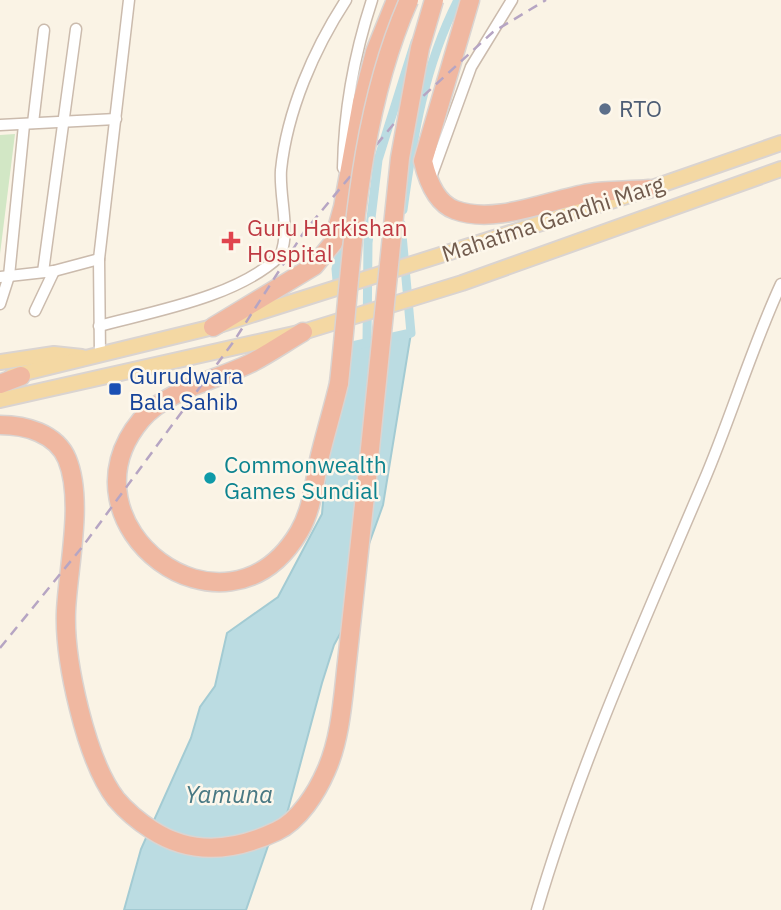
<svg xmlns="http://www.w3.org/2000/svg" width="781" height="910" viewBox="0 0 781 910" font-family="'IBM Plex Sans',sans-serif">
  <style>
    .green { fill: #d2e7c5 }
    .water { fill: #bbdce2; stroke: #a3cbd3; stroke-width: 2 }
    .lines { fill: none; stroke-linecap: round; stroke-linejoin: round }
    .canal { stroke: #bbdce2; stroke-width: 9 }
    .street-casing { stroke: #cbbbad; stroke-width: 13 }
    .primary-casing { stroke: #dad4d1; stroke-width: 18 }
    .highway-casing { stroke: #dad4d1; stroke-width: 21 }
    .street { stroke: #fff; stroke-width: 10 }
    .primary { stroke: #f4d8a3; stroke-width: 14 }
    .highway { stroke: #f0b8a1; stroke-width: 18 }
    .rail { stroke: #b6a5c3; stroke-width: 2.5; stroke-dasharray: 10 7; stroke-linecap: butt }
    .highway-bridge-casing { stroke: #dad4d1; stroke-width: 21; stroke-linecap: butt }
    .highway-bridge { stroke: #f0b8a1; stroke-width: 18 }
    .service-dot { fill: #5c6f8a; stroke: #fdf7eb; stroke-width: 2.5 }
    .health-dot { fill: #e0444e; stroke: #fdf7eb; stroke-width: 2.5 }
    .transit-dot { fill: #1a4fb4; stroke: #fdf7eb; stroke-width: 2.5 }
    .culture-dot { fill: #0f9aa8; stroke: #fdf7eb; stroke-width: 2.5 }
    .labels { text-anchor: middle; stroke-width: 5; stroke-linejoin: round; paint-order: stroke }
    .service-label { font-size: 23px; fill: #4e5e75; stroke: #fdf7eb; text-anchor: start }
    .street-label { font-size: 23px; fill: #715b4d; stroke: #fdf7eb }
    .health-label { font-size: 23px; fill: #be3a42; stroke: #fdf7eb; text-anchor: start }
    .transit-label { font-size: 23px; fill: #164399; stroke: #fdf7eb; text-anchor: start }
    .culture-label { font-size: 23px; fill: #0d838f; stroke: #fdf7eb; text-anchor: start }
    .water-label { font-size: 24px; font-style: italic; fill: #487883; stroke: #fdf7eb }
  </style>
  <rect width="100%" height="100%" fill="#faf3e5"/>
  <path class="green" d="M15 134 0 254V135Z"/>
  <path class="water" d="M411 333 383 505 356 580 354 608 334 645 322 683 285 821 268 846 246 910H124L141 849 191 738 200 707 215 686 227 633 278 597 322 514 329 432 343 350Z"/>
  <g class="lines">
    <g class="canal">
      <path d="M403 210C413 136 424 67 458 0"/>
      <path d="M338 292 336 269 347 227"/>
      <path d="M367 342 368 243 378 160 415 42"/>
      <path d="M343 348 411 333 401 224"/>
    </g>
    <defs>
      <g id="street">
        <path d="M33 123 44 30"/>
        <path d="M0 125 116 119"/>
        <path d="M343 168C344 109 354 55 372 0"/>
        <path d="M430 180 471 67 512 0"/>
        <path d="M43 272 76 29"/>
        <path d="M0 277 54 271 99 259"/>
        <path d="M0 304 9 276 24 125"/>
        <path d="M35 311 54 271"/>
        <path d="M99 326C155 311 237 297 280 256 291 231 279 197 281 170 287 111 314 49 346 0"/>
        <path d="M100 356 99 259 129 0"/>
        <path d="M537 910C580 763 643 624 703 483 731 418 751 349 781 284"/>
      </g>
      <g id="primary">
        <path d="M0 362 54 354 82 357"/>
        <path d="M12 376 213 327 649 189 781 143"/>
        <path d="M0 400 303 332 462 283 781 169"/>
      </g>
      <g id="highway">
        <path d="M470 0 423 161C427 178 436 203 455 210 496 225 548 200 589 193 608 190 629 191 649 189"/>
        <path d="M213 327 314 266 333 243 343 207 362 102 375 52 396 0"/>
        <path d="M303 332C286 342 270 353 253 362 218 380 167 389 141 420 54 524 225 656 299 532 312 510 314 484 319 460 325 434 333 409 339 383"/>
        <path d="M0 384 21 376"/>
        <path d="M0 425C25 425 56 433 67 459 84 500 68 567 66 611 64 660 86 760 116 799 127 812 138 821 152 830 192 856 235 851 277 831 299 821 317 792 326 771 341 738 343 696 347 662 354 600 360 539 367 478"/>
      </g>
    </defs>
    <use href="#street" class="street-casing"/>
    <use href="#primary" class="primary-casing"/>
    <use href="#highway" class="highway-casing"/>
    <use href="#street" class="street"/>
    <use href="#primary" class="primary"/>
    <use href="#highway" class="highway"/>
    <path class="rail" d="M0 648 83 546 234 341 304 232 397 120 493 32 546 0"/>
    <defs>
      <g id="highway-bridge">
        <path d="M339 383C353 255 356 120 409 0"/>
        <path d="M367 478 400 158 420 48 434 0"/>
      </g>
    </defs>
    <use href="#highway-bridge" class="highway-bridge-casing"/>
    <use href="#highway-bridge" class="highway-bridge"/>
  </g>
  <circle class="service-dot" cx="605" cy="109" r="7"/>
  <path class="health-dot" d="M227.5 230.5h7v7h7v7h-7v7h-7v-7h-7v-7h7z"/>
  <rect class="transit-dot" x="108" y="382" width="14" height="14" rx="3.5"/>
  <circle class="culture-dot" cx="210" cy="478" r="7"/>
  <g class="labels">
    <g class="service-label">
      <text x="619" y="117">RTO</text>
    </g>
    <g class="street-label">
      <text transform="translate(553 219) rotate(-18)" y="8">Mahatma Gandhi Marg</text>
    </g>
    <g class="health-label">
      <text x="247" y="236">Guru Harkishan<tspan x="247" dy="26">Hospital</tspan></text>
    </g>
    <g class="transit-label">
      <text x="129" y="384">Gurudwara<tspan x="129" dy="26">Bala Sahib</tspan></text>
    </g>
    <g class="culture-label">
      <text x="224" y="473">Commonwealth<tspan x="224" dy="26">Games Sundial</tspan></text>
    </g>
    <g class="water-label">
      <text x="229" y="803">Yamuna</text>
    </g>
  </g>
</svg>
